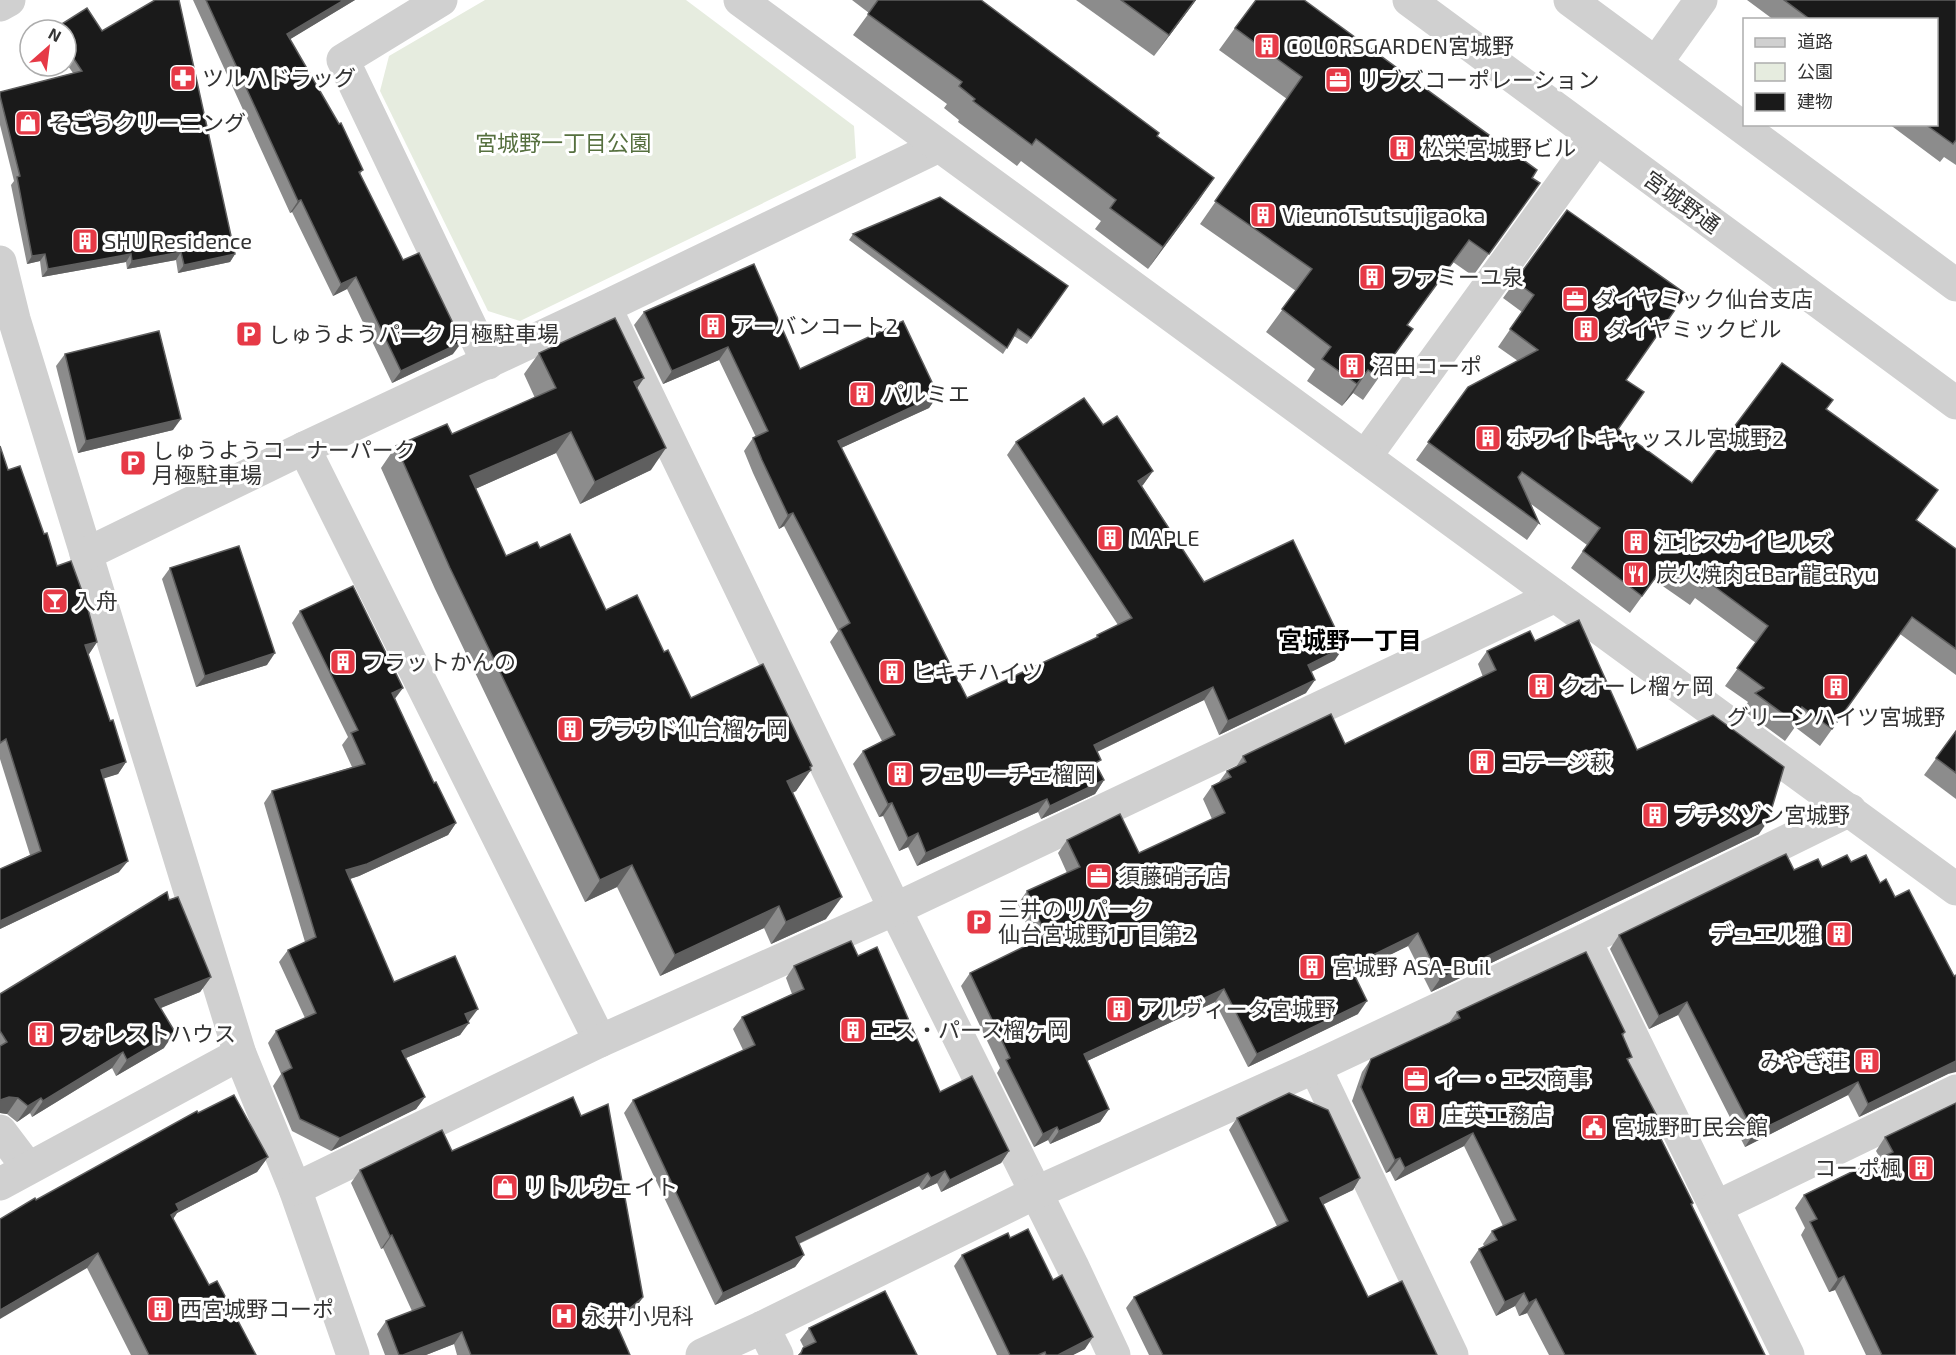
<svg xmlns="http://www.w3.org/2000/svg" width="1956" height="1355" viewBox="0 0 1956 1355" font-family="'Exo 2','Noto Sans JP',sans-serif">
  <style>
    .green { fill: #e6ecdf }
    .lines { fill: none; stroke-linecap: round; stroke-linejoin: round }
    .minor { stroke: #d0d0d0; stroke-width: 33 }
    .tertiary { stroke: #d0d0d0; stroke-width: 33 }
    .wall { fill: #8c8c8c }
    .shaded-wall { fill: #5f5f5f }
    .building { fill: #1a1a1a; stroke: #5f5f5f; stroke-width: 1.5 }
    .labels { text-anchor: middle; stroke-width: 6; stroke-linejoin: round; paint-order: stroke }
    .poi-label { font-size: 22px; fill: #333; stroke: #fff; text-anchor: start }
    .park-label { font-size: 22px; fill: #56703f; stroke: #fff }
    .street-label { font-size: 22px; fill: #333; stroke: #fff }
    .neighbourhood-label { font-size: 24px; font-weight: bold; fill: #000; stroke: #fff }
  </style>
  <rect width="100%" height="100%" fill="#fff"/>
  <path class="green" d="M485 0H686L854 126 856 158 520 321 488 311 380 91 389 56Z"/>
  <g class="lines">
    <g class="minor">
      <path d="M441 0 343 60 488 363"/>
      <path d="M0 5 9 0"/>
      <path d="M1656 63 1701 0"/>
      <path d="M0 262 14 319 240 1054 295 1189 353 1355"/>
      <path d="M605 307 895 909 1072 1265 1114 1355"/>
      <path d="M304 448 600 1041"/>
      <path d="M1365 457 1596 138"/>
      <path d="M86 554 304 448 605 307 939 146"/>
      <path d="M1585 940 1788 1355"/>
      <path d="M1315 1067 1452 1355"/>
      <path d="M0 1131 28 1168"/>
      <path d="M0 1184 240 1054"/>
      <path d="M295 1189 600 1041 895 909 1555 596"/>
      <path d="M1716 1207 1956 1091"/>
      <path d="M763 1327 777 1355"/>
      <path d="M702 1355 763 1327 1035 1193 1315 1067 1585 940 1850 810"/>
    </g>
    <g class="tertiary">
      <path d="M740 0 1956 889"/>
      <path d="M1409 0 1956 403"/>
      <path d="M1570 0 1956 285"/>
    </g>
  </g>
  <g class="wall">
    <path d="M155 0H179L235 254 230 262 178 273 176 260 127 269 126 262 42 277 40 261 27 264 11 185 14 181 0 125V92L73 73 66 63V30H53L87 8 102 31Z"/>
    <path d="M193 0H355L290 39 363 170 360 174 403 260 453 354 392 383 347 289 333 296 292 212 290 213Z"/>
    <path d="M852 0H981L1157 136 1199 200 1148 269 1095 229 1101 221 1021 161 1017 166 958 122 959 120 944 108 947 104 853 35 869 13Z"/>
    <path d="M1076 0H1196L1154 56Z"/>
    <path d="M1747 0H1956V165L1944 157 1940 162 1889 124H1936V20H1774Z"/>
    <path d="M1235 28 1532 178 1524 205 1473 276 1453 262 1407 326 1413 329 1363 400 1353 393 1342 406 1307 381 1315 369 1266 332 1296 291 1200 224 1287 99 1219 50Z"/>
    <path d="M1567 210 1626 380 1618 429 1692 483 1826 409 1917 520 1956 549V675L1900 634 1820 746 1795 727 1785 741 1743 710 1748 702 1725 686 1756 643 1695 598 1690 605 1654 580 1630 613 1571 568 1587 545 1531 504 1539 523 1527 540 1416 460 1468 387 1518 361 1498 347 1522 312 1503 298Z"/>
    <path d="M853 234 1068 286 1027 344 1014 336 1003 354 849 240Z"/>
    <path d="M644 312 800 369 938 395 929 408 841 448 967 698 1095 639 1097 635 1118 625 1007 455 1016 442 1103 425 1153 471 1142 486 1204 582 1335 660 1311 672 1306 693 1219 735 1204 700 1097 752V766L1104 780 1095 794 1041 819 1038 812 917 866 908 847 899 851 883 816 879 817 853 764 863 751 882 741 830 642 838 631 784 526 779 529 753 473 744 451 753 438 756 437 719 360 663 384 634 325Z"/>
    <path d="M539 353 637 388 651 470 580 504 556 453 475 489 506 556 540 548 606 610 664 652 691 698 810 768 796 791 792 793 826 919 771 944 764 928 660 976 617 887 585 902 435 589 381 468 396 446 452 434 535 398 524 374Z"/>
    <path d="M65 354 173 430 78 453 56 366Z"/>
    <path d="M0 446 8 470 44 534 57 566 97 642 89 654H88L110 721 126 762 118 774 103 778 119 872 0 929V869L30 855 0 759Z"/>
    <path d="M170 568 267 665 196 687 162 579Z"/>
    <path d="M300 611 395 699 434 783 456 823 448 835 359 876 350 879 394 982 469 1021 460 1035 406 1058 425 1097 416 1109 331 1151 292 1131 273 1086 281 1074 268 1043 276 1031 305 1018 279 962 288 950 305 942 264 803 272 791 352 767 342 745 348 737 292 623Z"/>
    <path d="M1535 641 1637 750 1759 834 1431 992 1408 946 1353 973 1358 1014 1248 1067 1215 1002 1087 1061 1109 1109 1100 1122 1050 1144 1048 1140 1034 1147 997 1073 1000 1068 961 986 970 973 1034 942 1018 904 1027 891 1067 873 1058 853 1067 840 1139 853 1212 819 1203 799 1212 786 1219 782 1227 771 1236 767 1243 756 1345 744 1483 677 1478 664 1487 651Z"/>
    <path d="M1956 731V799L1924 775Z"/>
    <path d="M1851 862 1880 883 1895 897 1954 976 1948 1074 1859 1117 1848 1095 1745 1147 1678 1015 1649 1029 1610 949 1619 935 1794 870 1822 867Z"/>
    <path d="M169 900 211 977 200 992 160 1008 164 1048 116 1076 112 1068 32 1117 30 1113 17 1122 7 1114 0 1113V994Z"/>
    <path d="M858 956 940 1092 1009 1151 1001 1163 941 1192 937 1183 922 1190 919 1186 799 1244 804 1255 795 1267 715 1305 624 1113 633 1100 743 1050 733 1029 742 1017 792 994 786 978 794 966Z"/>
    <path d="M1457 1012 1625 1032 1623 1036 1629 1062 1656 1128 1693 1203 1692 1206 1765 1355H1549L1527 1313 1519 1316 1515 1306 1496 1316 1470 1262 1479 1249 1484 1246 1483 1244 1492 1231 1503 1226 1464 1146 1395 1181 1390 1171 1386 1173 1352 1101 1362 1072 1371 1059 1449 1023Z"/>
    <path d="M1956 1103V1355H1866L1835 1290 1829 1292 1801 1235 1805 1228 1795 1208 1804 1195 1880 1158 1876 1151 1885 1137Z"/>
    <path d="M198 1113 268 1157 257 1172 177 1213 173 1219 209 1285 256 1355H131L87 1268 36 1200Z"/>
    <path d="M1237 1118 1360 1178 1353 1190 1322 1204 1368 1297 1437 1355H1149L1126 1308 1134 1297 1277 1226 1229 1130Z"/>
    <path d="M452 1151 643 1297 634 1310 616 1325 630 1355H457L454 1344 426 1355H385L377 1334 386 1321 412 1311 383 1248 381 1249 351 1183 360 1170Z"/>
    <path d="M1010 1238 1085 1349 1073 1355H997L954 1266 962 1255Z"/>
    <path d="M809 1328 917 1355H798L804 1348 800 1340Z"/>
  </g>
  <g class="shaded-wall">
    <path d="M344 0H355L279 46 287 34Z"/>
    <path d="M1195 0H1196L1154 56 1169 35Z"/>
    <path d="M1214 178 1199 200 1148 269 1163 247Z"/>
    <path d="M301 200 292 212 290 213 298 201Z"/>
    <path d="M181 252 176 260 127 269 132 261Z"/>
    <path d="M45 254 40 261 27 264 32 256Z"/>
    <path d="M131 254 126 262 42 277 48 269Z"/>
    <path d="M235 254 230 262 178 273 184 265Z"/>
    <path d="M356 277 347 289 333 296 341 284Z"/>
    <path d="M462 342 453 354 392 383 401 371Z"/>
    <path d="M728 347 719 360 663 384 672 371Z"/>
    <path d="M1368 370 1353 393 1342 406 1357 384Z"/>
    <path d="M644 378 629 400 634 382Z"/>
    <path d="M938 395 929 408 828 454 838 441Z"/>
    <path d="M181 419 173 430 78 453 86 441Z"/>
    <path d="M571 432 556 453 455 498 470 476Z"/>
    <path d="M666 448 651 470 580 504 595 482Z"/>
    <path d="M1153 471 1143 485 1129 494 1138 481Z"/>
    <path d="M793 513 784 526 779 529 788 515Z"/>
    <path d="M97 642 89 654 76 657 85 645Z"/>
    <path d="M1344 647 1335 660 1299 678 1308 665Z"/>
    <path d="M275 653 267 665 196 687 205 676Z"/>
    <path d="M1315 680 1306 693 1219 735 1228 721Z"/>
    <path d="M1213 687 1204 700 1084 758 1094 745Z"/>
    <path d="M403 688 394 700 392 693Z"/>
    <path d="M126 762 118 774 93 782 101 770Z"/>
    <path d="M812 766 809 771 811 770 796 791 772 803 787 781Z"/>
    <path d="M1104 780 1095 794 1041 819 1050 806Z"/>
    <path d="M1047 799 1038 812 917 866 926 853Z"/>
    <path d="M892 803 883 816 879 817 888 804Z"/>
    <path d="M1768 821 1759 834 1431 992 1440 979Z"/>
    <path d="M456 823 448 835 359 876 337 883 346 870Z"/>
    <path d="M918 833 908 847 899 851 908 838Z"/>
    <path d="M128 861 119 872 0 929V921Z"/>
    <path d="M632 865 617 887 585 902 600 880Z"/>
    <path d="M842 897 826 919 771 944 786 922Z"/>
    <path d="M779 906 764 928 660 976 675 955Z"/>
    <path d="M1418 933 1408 946 1341 979 1350 966Z"/>
    <path d="M211 977 200 992 144 1015 155 999Z"/>
    <path d="M1224 989 1215 1002 1074 1067 1084 1054Z"/>
    <path d="M1367 1001 1358 1014 1248 1067 1257 1054Z"/>
    <path d="M1687 1002 1678 1015 1649 1029 1659 1016Z"/>
    <path d="M478 1009 469 1021 457 1026 465 1014Z"/>
    <path d="M469 1023 460 1035 394 1063 402 1051Z"/>
    <path d="M175 1032 164 1048 116 1076 127 1060Z"/>
    <path d="M123 1052 112 1068 32 1117 43 1101Z"/>
    <path d="M1956 1061V1072L1948 1074 1859 1117 1868 1104Z"/>
    <path d="M1858 1082 1848 1095 1745 1147 1754 1133Z"/>
    <path d="M9 1097 18 1098 7 1114 0 1113V1100Z"/>
    <path d="M425 1097 416 1109 331 1151 340 1138Z"/>
    <path d="M41 1098 30 1113 17 1122 28 1106Z"/>
    <path d="M1109 1109 1100 1122 1050 1144 1059 1131Z"/>
    <path d="M1057 1127 1048 1140 1034 1147 1043 1134Z"/>
    <path d="M1473 1133 1464 1146 1395 1181 1405 1168Z"/>
    <path d="M1009 1151 1001 1163 941 1192 950 1180Z"/>
    <path d="M268 1157 257 1172 177 1213 169 1225 160 1230 176 1204Z"/>
    <path d="M1400 1158 1390 1171 1386 1173 1395 1160Z"/>
    <path d="M945 1171 937 1183 922 1190 931 1178Z"/>
    <path d="M928 1173 919 1186 787 1249 796 1237Z"/>
    <path d="M1360 1178 1353 1190 1312 1210 1320 1198Z"/>
    <path d="M392 1235 383 1248 381 1249 390 1236Z"/>
    <path d="M98 1253 87 1268 0 1319V1310Z"/>
    <path d="M804 1255 795 1267 715 1305 723 1293Z"/>
    <path d="M1844 1276 1835 1290 1829 1292 1838 1279Z"/>
    <path d="M1524 1293 1515 1306 1496 1316 1505 1302Z"/>
    <path d="M643 1297 634 1310 606 1334 615 1321Z"/>
    <path d="M1536 1299 1527 1313 1519 1316 1529 1303Z"/>
    <path d="M462 1332 454 1344 426 1355H403Z"/>
    <path d="M1093 1337 1085 1349 1073 1355H1058Z"/>
  </g>
  <g class="building">
    <path d="M155 0H179L235 254 184 265 181 252 132 261 131 254 48 269 45 254 32 256 17 177 20 176 0 96V92L82 71 66 47V30H55L54 29 87 8 102 31Z"/>
    <path d="M206 0H344L287 34 339 124 341 123 363 170 359 172 403 260 419 253 462 342 401 371 356 277 341 284 301 200 298 201Z"/>
    <path d="M878 0H981L1159 133 1157 136 1214 178 1163 247 1110 208 1116 200 1036 139 1032 145 973 101 975 99 959 86 962 82 868 14Z"/>
    <path d="M1121 0H1195L1169 35Z"/>
    <path d="M1256 0H1304L1537 170 1532 178 1540 183 1489 254 1469 240 1407 325 1413 329 1378 377 1368 370 1357 384 1322 359 1331 347 1282 309 1312 269 1215 201 1302 77 1235 28Z"/>
    <path d="M1784 0H1956V140L1953 144 1925 124H1936V20H1811Z"/>
    <path d="M940 197 1068 286 1031 338 1018 329 1007 348 853 234Z"/>
    <path d="M1567 210 1686 294 1626 380 1644 392 1618 429 1692 483 1782 363 1833 400 1826 409 1938 490 1916 520 1956 549V649L1912 617 1832 729 1802 707 1797 724 1755 693 1764 688 1737 668 1768 626 1707 581 1702 588 1666 563 1642 596 1583 551 1600 528 1522 472 1518 477 1539 523 1428 442 1468 387 1538 350 1510 329 1534 295 1515 281Z"/>
    <path d="M754 264 800 369 903 321 938 395 838 441 967 698 1098 637 1097 635 1132 618 1016 442 1084 398 1103 425 1117 416 1153 471 1138 481 1204 582 1293 540 1344 647 1308 665 1315 680 1228 721 1213 687 1094 745 1101 760 1095 763 1104 780 1050 806 1047 799 926 853 918 833 908 838 892 803 888 804 863 751 895 735 840 629 850 623 793 513 788 515 762 460 753 438 768 431 728 347 672 371 644 312Z"/>
    <path d="M615 318 644 378 634 382 666 448 595 482 571 432 470 476 506 556 537 542 540 548 570 534 606 610 637 595 664 652 668 650 691 698 763 664 812 766 810 767 811 770 787 781 842 897 786 922 779 906 675 955 632 865 600 880 450 568 396 446 447 424 452 434 556 388 539 353Z"/>
    <path d="M159 331 181 419 86 441 65 354Z"/>
    <path d="M0 446 8 470 20 466 44 534 47 533 57 566 71 561 86 602 97 642 85 645 110 721 113 720 126 762 101 770 128 861 0 921V869L41 851 6 739 0 743Z"/>
    <path d="M239 546 275 653 205 676 170 568Z"/>
    <path d="M353 586 403 688 392 693 434 783 436 782 456 823 367 864 346 870 394 982 455 956 478 1009 465 1014 469 1023 402 1051 425 1097 340 1138 300 1119 282 1073 292 1068 276 1031 316 1013 288 950 316 937 272 791 365 764 351 733 358 730 300 611Z"/>
    <path d="M1579 620 1637 750 1713 715 1784 767 1768 821 1440 979 1418 933 1350 966 1367 1001 1257 1054 1224 989 1084 1054 1109 1109 1059 1131 1057 1127 1043 1134 1006 1060 1010 1058 970 973 1046 936 1027 891 1080 867 1067 840 1120 814 1139 853 1225 813 1212 786 1231 777 1227 771 1246 762 1243 756 1331 714 1345 744 1496 670 1487 651 1530 631 1535 641Z"/>
    <path d="M1956 731V773L1936 758Z"/>
    <path d="M1786 854 1794 870 1818 859 1822 867 1847 855 1851 862 1866 855 1880 883 1886 879 1895 897 1909 890 1954 976 1956 975V1061L1868 1104 1858 1082 1754 1133 1687 1002 1659 1016 1619 935Z"/>
    <path d="M167 892 169 900 178 897 211 977 155 999 175 1032 127 1060 123 1052 43 1101 41 1098 28 1106 18 1098 9 1097 0 1100V1046L7 1042 0 1031V994Z"/>
    <path d="M851 941 858 956 877 947 940 1092 972 1076 1009 1151 950 1180 945 1171 931 1178 928 1173 796 1237 804 1255 723 1293 633 1100 755 1045 742 1017 804 989 794 966Z"/>
    <path d="M1586 952 1625 1032 1622 1034 1632 1057 1627 1059 1660 1122 1654 1125 1693 1203 1691 1204 1765 1355H1565L1536 1299 1529 1303 1524 1293 1505 1302 1479 1249 1497 1240 1492 1231 1516 1220 1473 1133 1405 1168 1400 1158 1395 1160 1361 1087 1371 1059 1460 1018 1457 1012Z"/>
    <path d="M1289 1093 1328 1110 1360 1178 1320 1198 1368 1297 1402 1281 1437 1355H1163L1134 1297 1288 1221 1237 1118Z"/>
    <path d="M234 1095 268 1157 176 1204 179 1210 171 1215 209 1285 217 1281 256 1355H149L98 1253 0 1310V1219L35 1198 36 1200 197 1111 198 1113Z"/>
    <path d="M573 1097 581 1116 608 1104 643 1297 615 1321 630 1355H471L462 1332 403 1355H399L386 1321 425 1306 392 1235 390 1236 360 1170 442 1130 452 1151Z"/>
    <path d="M1956 1103V1355H1882L1844 1276 1838 1279 1810 1222 1817 1219 1804 1195 1893 1152 1885 1137Z"/>
    <path d="M1028 1229 1053 1280 1062 1275 1093 1337 1058 1355H1046L1045 1352 1038 1355H1010L962 1255 1008 1233 1010 1238Z"/>
    <path d="M885 1291 917 1355H799L801 1353 803 1348 816 1342 809 1328Z"/>
  </g>
  <defs>
    <symbol id="building-square" viewBox="-11 -11 22 22"><rect x="-9" y="-9" width="18" height="18" rx="4" fill="#e63946" stroke="#fff"/><path d="M-4-6H4V6H1V3H-1V6H-4ZM-2.5-4.3h1.7v1.8h-1.7ZM.8-4.3h1.7v1.8H.8ZM-2.5-1h1.7V.8h-1.7ZM.8-1h1.7V.8H.8Z" fill="#fff"/></symbol>
    <symbol id="pharmacy-square" viewBox="-11 -11 22 22"><rect x="-9" y="-9" width="18" height="18" rx="4" fill="#e63946" stroke="#fff"/><path d="M-2-6h4v4h4v4h-4v4h-4v-4h-4v-4h4Z" fill="#fff"/></symbol>
    <symbol id="office-square" viewBox="-11 -11 22 22"><rect x="-9" y="-9" width="18" height="18" rx="4" fill="#e63946" stroke="#fff"/><path d="M-6-3h4V-5.5h4V-3h4V5H-6ZM-1-4.5V-3h2v-1.5ZM-6 0V1H6V0Z" fill="#fff"/></symbol>
    <symbol id="shop-square" viewBox="-11 -11 22 22"><rect x="-9" y="-9" width="18" height="18" rx="4" fill="#e63946" stroke="#fff"/><path d="M-5-2.5h2.3a2.7 3.5 0 0 1 5.4 0H5L5.5 6h-11ZM-1.5-2.5h3a1.5 2.3 0 0 0-3 0Z" fill="#fff"/></symbol>
    <symbol id="parking-square" viewBox="-11 -11 22 22"><rect x="-9" y="-9" width="18" height="18" rx="4" fill="#e63946" stroke="#fff"/><path d="M-3.5-5.5H1a3.5 3.5 0 0 1 0 7H-1V5.5H-3.5ZM-1-3.4V-.6H.8a1.4 1.4 0 0 0 0-2.8Z" fill="#fff"/></symbol>
    <symbol id="restaurant-square" viewBox="-11 -11 22 22"><rect x="-9" y="-9" width="18" height="18" rx="4" fill="#e63946" stroke="#fff"/><path d="M-5-6h1v4h1v-4h1v4h1v-4h1v5L-1.5 .5V6h-2V.5L-5-1ZM5-6V6H3V1.5H1.5Q1.5-4 5-6Z" fill="#fff"/></symbol>
    <symbol id="bar-square" viewBox="-11 -11 22 22"><rect x="-9" y="-9" width="18" height="18" rx="4" fill="#e63946" stroke="#fff"/><path d="M-6-5H6L.8 .8V4.5H3.5V6h-7V4.5H-.8V.8Z" fill="#fff"/></symbol>
    <symbol id="civic-square" viewBox="-11 -11 22 22"><rect x="-9" y="-9" width="18" height="18" rx="4" fill="#e63946" stroke="#fff"/><path d="M-.6-6.5H3V-4.5H.6V-3L4-1V1h2V6H-6V1h2V-1L-.6-3ZM-1.2 2.5V6h2.4V2.5Z" fill="#fff"/></symbol>
    <symbol id="hospital-square" viewBox="-11 -11 22 22"><rect x="-9" y="-9" width="18" height="18" rx="4" fill="#e63946" stroke="#fff"/><path d="M-5-5h3v3.5h4V-5h3V5h-3V1.5h-4V5h-3Z" fill="#fff"/></symbol>
  </defs>
  <g fill-rule="evenodd">
    <use href="#building-square" x="1252" y="31" width="30" height="30"/>
    <use href="#pharmacy-square" x="168" y="63" width="30" height="30"/>
    <use href="#office-square" x="1323" y="65" width="30" height="30"/>
    <use href="#shop-square" x="13" y="108" width="30" height="30"/>
    <use href="#building-square" x="1387" y="133" width="30" height="30"/>
    <use href="#building-square" x="1248" y="200" width="30" height="30"/>
    <use href="#building-square" x="70" y="226" width="30" height="30"/>
    <use href="#building-square" x="1357" y="262" width="30" height="30"/>
    <use href="#office-square" x="1560" y="284" width="30" height="30"/>
    <use href="#building-square" x="698" y="311" width="30" height="30"/>
    <use href="#building-square" x="1571" y="314" width="30" height="30"/>
    <use href="#parking-square" x="234" y="319" width="30" height="30"/>
    <use href="#building-square" x="1337" y="351" width="30" height="30"/>
    <use href="#building-square" x="847" y="379" width="30" height="30"/>
    <use href="#building-square" x="1473" y="423" width="30" height="30"/>
    <use href="#parking-square" x="118" y="448" width="30" height="30"/>
    <use href="#building-square" x="1095" y="523" width="30" height="30"/>
    <use href="#building-square" x="1621" y="527" width="30" height="30"/>
    <use href="#restaurant-square" x="1621" y="559" width="30" height="30"/>
    <use href="#bar-square" x="40" y="586" width="30" height="30"/>
    <use href="#building-square" x="328" y="647" width="30" height="30"/>
    <use href="#building-square" x="877" y="657" width="30" height="30"/>
    <use href="#building-square" x="1526" y="671" width="30" height="30"/>
    <use href="#building-square" x="1821" y="672" width="30" height="30"/>
    <use href="#building-square" x="555" y="714" width="30" height="30"/>
    <use href="#building-square" x="1467" y="747" width="30" height="30"/>
    <use href="#building-square" x="885" y="759" width="30" height="30"/>
    <use href="#building-square" x="1640" y="800" width="30" height="30"/>
    <use href="#office-square" x="1084" y="861" width="30" height="30"/>
    <use href="#parking-square" x="964" y="907" width="30" height="30"/>
    <use href="#building-square" x="1824" y="919" width="30" height="30"/>
    <use href="#building-square" x="1297" y="952" width="30" height="30"/>
    <use href="#building-square" x="1104" y="994" width="30" height="30"/>
    <use href="#building-square" x="838" y="1015" width="30" height="30"/>
    <use href="#building-square" x="26" y="1019" width="30" height="30"/>
    <use href="#building-square" x="1852" y="1046" width="30" height="30"/>
    <use href="#office-square" x="1401" y="1064" width="30" height="30"/>
    <use href="#building-square" x="1407" y="1100" width="30" height="30"/>
    <use href="#civic-square" x="1579" y="1112" width="30" height="30"/>
    <use href="#building-square" x="1906" y="1153" width="30" height="30"/>
    <use href="#shop-square" x="490" y="1172" width="30" height="30"/>
    <use href="#building-square" x="145" y="1294" width="30" height="30"/>
    <use href="#hospital-square" x="549" y="1301" width="30" height="30"/>
  </g>
  <g class="labels">
    <g class="poi-label">
      <text x="1286" y="54">COLORSGARDEN宮城野</text>
      <text x="202" y="86">ツルハドラッグ</text>
      <text x="1358" y="88">リブズコーポレーション</text>
      <text x="48" y="131">そごうクリーニング</text>
      <text x="1422" y="156">松栄宮城野ビル</text>
      <text x="1282" y="223">VieunoTsutsujigaoka</text>
      <text x="104" y="249">SHU Residence</text>
      <text x="1392" y="285">ファミーユ泉</text>
      <text x="1594" y="307">ダイヤミック仙台支店</text>
      <text x="732" y="334">アーバンコート2</text>
      <text x="1606" y="337">ダイヤミックビル</text>
      <text x="268" y="342">しゅうようパーク 月極駐車場</text>
      <text x="1372" y="374">沼田コーポ</text>
      <text x="882" y="402">パルミエ</text>
      <text x="1508" y="446">ホワイトキャッスル宮城野2</text>
      <text x="152" y="458">しゅうようコーナーパーク<tspan x="152" dy="25">月極駐車場</tspan></text>
      <text x="1130" y="546">MAPLE</text>
      <text x="1656" y="550">江北スカイヒルズ</text>
      <text x="1656" y="582">炭火焼肉&amp;Bar 龍&amp;Ryu</text>
      <text x="74" y="609">入舟</text>
      <text x="362" y="670">フラットかんの</text>
      <text x="912" y="680">ヒキチハイツ</text>
      <text x="1560" y="694">クオーレ榴ヶ岡</text>
      <text x="1836" y="725" text-anchor="middle">グリーンハイツ宮城野</text>
      <text x="590" y="737">プラウド仙台榴ヶ岡</text>
      <text x="1502" y="770">コテージ萩</text>
      <text x="920" y="782">フェリーチェ榴岡</text>
      <text x="1674" y="823">プチメゾン宮城野</text>
      <text x="1118" y="884">須藤硝子店</text>
      <text x="998" y="917">三井のリパーク<tspan x="998" dy="25">仙台宮城野1丁目第2</tspan></text>
      <text x="1820" y="942" text-anchor="end">デュエル雅</text>
      <text x="1332" y="975">宮城野 ASA-Buil</text>
      <text x="1138" y="1017">アルヴィータ宮城野</text>
      <text x="872" y="1038">エス・パース榴ヶ岡</text>
      <text x="60" y="1042">フォレストハウス</text>
      <text x="1848" y="1069" text-anchor="end">みやぎ荘</text>
      <text x="1436" y="1087">イー・エス商事</text>
      <text x="1442" y="1123">庄英工務店</text>
      <text x="1614" y="1135">宮城野町民会館</text>
      <text x="1902" y="1176" text-anchor="end">コーポ楓</text>
      <text x="524" y="1195">リトルウェイト</text>
      <text x="180" y="1317">西宮城野コーポ</text>
      <text x="584" y="1324">永井小児科</text>
    </g>
    <g class="park-label">
      <text x="563" y="151">宮城野一丁目公園</text>
    </g>
    <g class="street-label">
      <text transform="translate(1682 202) rotate(36)" y="8">宮城野通</text>
    </g>
    <g class="neighbourhood-label">
      <text x="1350" y="649">宮城野一丁目</text>
    </g>
  </g>
  <rect x="1743" y="18" width="195" height="108" fill="#ffffff" stroke="#adadad" stroke-width="1.5"/>
  <rect x="1755" y="38" width="30" height="9" fill="#d0d0d0" stroke="#adadad" stroke-width="1.5"/>
  <text x="1797" y="48" font-size="18" fill="#333333">道路</text>
  <rect x="1755" y="63" width="30" height="18" fill="#e6ecdf" stroke="#adadad" stroke-width="1.5"/>
  <text x="1797" y="78" font-size="18" fill="#333333">公園</text>
  <rect x="1755" y="93" width="30" height="18" fill="#1a1a1a" stroke="#adadad" stroke-width="1.5"/>
  <text x="1797" y="108" font-size="18" fill="#333333">建物</text>
  <g transform="translate(48 48) rotate(28)"><circle r="28" fill="#ffffff" stroke="#adadad" stroke-width="1.5"/>
  <path d="M0-4.5L10 22L0 15L-10 22Z" fill="#e63946"/>
  <text y="-9" font-size="16" font-weight="bold" text-anchor="middle" fill="#333333">N</text>
  </g>
</svg>
